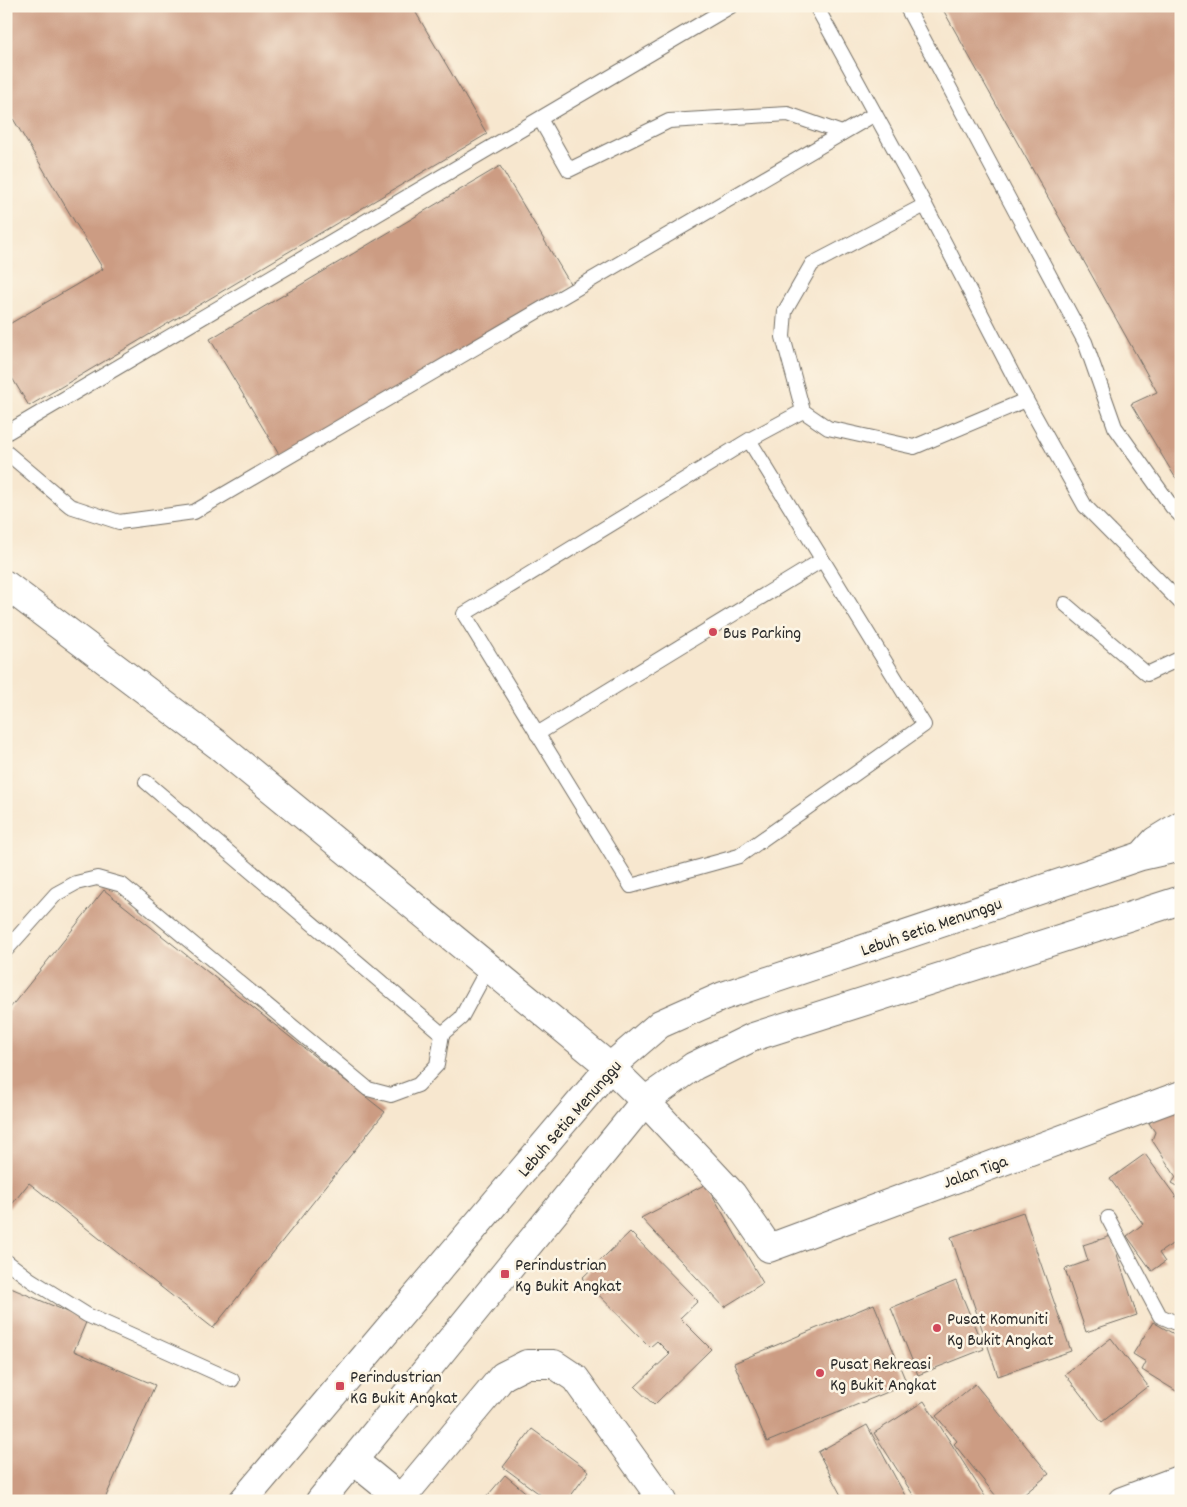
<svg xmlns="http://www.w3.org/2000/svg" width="1187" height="1507" viewBox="0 0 1187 1507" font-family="Dekko,sans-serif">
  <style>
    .building { fill: #cc9c83 }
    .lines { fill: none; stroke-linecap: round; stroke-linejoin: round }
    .service-casing { stroke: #726d64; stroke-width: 16 }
    .minor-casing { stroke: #726d64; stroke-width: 30 }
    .tertiary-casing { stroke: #726d64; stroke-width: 30 }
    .service { stroke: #fff; stroke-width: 14 }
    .minor { stroke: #fff; stroke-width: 28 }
    .tertiary { stroke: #fff; stroke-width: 28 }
    .poi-dot { fill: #d1495b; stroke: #fcf5e5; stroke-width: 2 }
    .labels { text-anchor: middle; stroke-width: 5; stroke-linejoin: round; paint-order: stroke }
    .poi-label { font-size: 18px; fill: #2b2b2b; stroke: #fcf5e5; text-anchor: start }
    .street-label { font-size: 18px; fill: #2b2b2b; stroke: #fcf5e5 }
  </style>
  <rect width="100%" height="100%" fill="#fcf5e5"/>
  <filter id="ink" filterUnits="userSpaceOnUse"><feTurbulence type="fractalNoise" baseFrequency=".02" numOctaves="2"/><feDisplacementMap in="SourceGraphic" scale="10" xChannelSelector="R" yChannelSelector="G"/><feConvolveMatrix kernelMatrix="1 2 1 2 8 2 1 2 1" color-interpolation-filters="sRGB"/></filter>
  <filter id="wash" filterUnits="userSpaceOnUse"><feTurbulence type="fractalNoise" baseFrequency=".0096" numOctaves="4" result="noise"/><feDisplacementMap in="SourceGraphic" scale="20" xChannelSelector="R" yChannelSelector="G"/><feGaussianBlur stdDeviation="1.12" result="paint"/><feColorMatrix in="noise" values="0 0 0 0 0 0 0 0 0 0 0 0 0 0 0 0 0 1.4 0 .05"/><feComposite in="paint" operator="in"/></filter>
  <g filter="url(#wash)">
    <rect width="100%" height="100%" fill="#f7e7cf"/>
    <g id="blocks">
      <g class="building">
        <path d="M6 6H412L487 134 29 406 6 368V326L103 269 6 107Z"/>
        <path d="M941 6H1181V483L1175 477 1131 404 1157 392Z"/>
        <path d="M500 166 571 285 281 458 210 339Z"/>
        <path d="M104 890 385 1112 213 1328 29 1183 9 1208 6 1206V1013Z"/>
        <path d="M1181 1102V1188L1172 1183 1176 1177 1152 1140 1155 1132 1149 1123Z"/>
        <path d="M1145 1154 1181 1204V1238L1159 1253 1165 1262 1152 1271 1127 1236 1143 1224 1110 1179Z"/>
        <path d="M706 1184 763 1283 724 1307 641 1218Z"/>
        <path d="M1023 1212 1071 1351 998 1376 951 1237Z"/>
        <path d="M630 1232 698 1301 680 1318 711 1349 654 1405 635 1387 670 1354 657 1341 650 1347 582 1278Z"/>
        <path d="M1111 1236 1137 1315 1086 1332 1065 1269 1088 1261 1083 1245Z"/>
        <path d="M956 1281 984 1349 918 1375 891 1308Z"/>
        <path d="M6 1286 87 1320 74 1351 155 1385 104 1501H6Z"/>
        <path d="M874 1304 907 1384 767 1442 734 1363Z"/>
        <path d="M1153 1322 1181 1338V1394L1142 1370 1146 1362 1133 1354Z"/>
        <path d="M1111 1338 1148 1386 1102 1422 1065 1374Z"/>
        <path d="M975 1384 1049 1474 1016 1501H1000L954 1444 957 1441 936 1416Z"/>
        <path d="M924 1401 988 1501H917L874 1433Z"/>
        <path d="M867 1425 908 1501H844L818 1452Z"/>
        <path d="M532 1429 589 1471 567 1501H549L503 1467Z"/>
        <path d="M505 1475 536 1501H483Z"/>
      </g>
    </g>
  </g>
  <g filter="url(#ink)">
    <use href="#blocks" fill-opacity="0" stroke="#726d64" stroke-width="1"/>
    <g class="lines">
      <defs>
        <g id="service">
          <path d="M816 6 925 205 1026 400 1085 506 1181 603"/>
          <path d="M906 6 1085 342 1115 427 1172 507 1181 516"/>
          <path d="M540 119 569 170 669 121 788 114 842 133"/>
          <path d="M803 411 828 428 914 447 1026 400"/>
          <path d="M6 433 731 6"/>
          <path d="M749 440 924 725 739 856 631 886 464 614 749 440 803 411 783 337 785 311 812 264 925 205"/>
          <path d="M6 452 70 506 119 522 194 512 875 114"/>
          <path d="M1065 604 1147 674 1181 658"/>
          <path d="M537 734 822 560"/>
          <path d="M146 782 442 1034 461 1018 488 968"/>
          <path d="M6 950 56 894 76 883 97 878 122 885 368 1089 391 1095 418 1085 437 1065 442 1034"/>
          <path d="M1108 1218 1160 1316 1181 1325"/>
          <path d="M6 1261 31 1280 87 1315 232 1380"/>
        </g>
        <g id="minor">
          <path d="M6 585 218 745 610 1067 645 1101 732 1194 769 1248 1181 1095"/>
          <path d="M353 1460 401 1499"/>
          <path d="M399 1501 503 1376 527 1364H554L575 1378 663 1501"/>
          <path d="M1122 1501 1181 1479"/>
        </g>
        <g id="tertiary">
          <path d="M1146 851 1155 841 1181 825"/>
          <path d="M243 1501 610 1067 660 1024 723 996 1141 856 1181 847"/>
          <path d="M320 1501 645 1101 694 1066 753 1037 1181 900"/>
        </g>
      </defs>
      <use href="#service" class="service-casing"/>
      <use href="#minor" class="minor-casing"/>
      <use href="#tertiary" class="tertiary-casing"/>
      <use href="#service" class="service"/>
      <use href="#minor" class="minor"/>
      <use href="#tertiary" class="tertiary"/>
    </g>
  </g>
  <g class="poi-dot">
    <circle cx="713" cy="632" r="5"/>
    <rect x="500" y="1269" width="10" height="10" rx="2.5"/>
    <circle cx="937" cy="1328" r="5"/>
    <circle cx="820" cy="1373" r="5"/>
    <rect x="335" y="1381" width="10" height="10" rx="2.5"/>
  </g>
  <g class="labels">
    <g class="poi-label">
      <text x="723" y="638">Bus Parking</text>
      <text x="515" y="1270">Perindustrian<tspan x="515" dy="21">Kg Bukit Angkat</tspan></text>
      <text x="947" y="1324">Pusat Komuniti<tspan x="947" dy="21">Kg Bukit Angkat</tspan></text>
      <text x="830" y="1369">Pusat Rekreasi<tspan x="830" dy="21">Kg Bukit Angkat</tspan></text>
      <text x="350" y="1382">Perindustrian<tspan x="350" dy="21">KG Bukit Angkat</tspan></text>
    </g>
    <g class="street-label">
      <text transform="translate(931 926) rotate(-19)" y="6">Lebuh Setia Menunggu</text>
      <text transform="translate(569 1118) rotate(-49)" y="6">Lebuh Setia Menunggu</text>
      <text transform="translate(975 1171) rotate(-20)" y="6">Jalan Tiga</text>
    </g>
  </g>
  <rect width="1187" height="1507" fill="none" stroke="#fcf5e5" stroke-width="25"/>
</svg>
